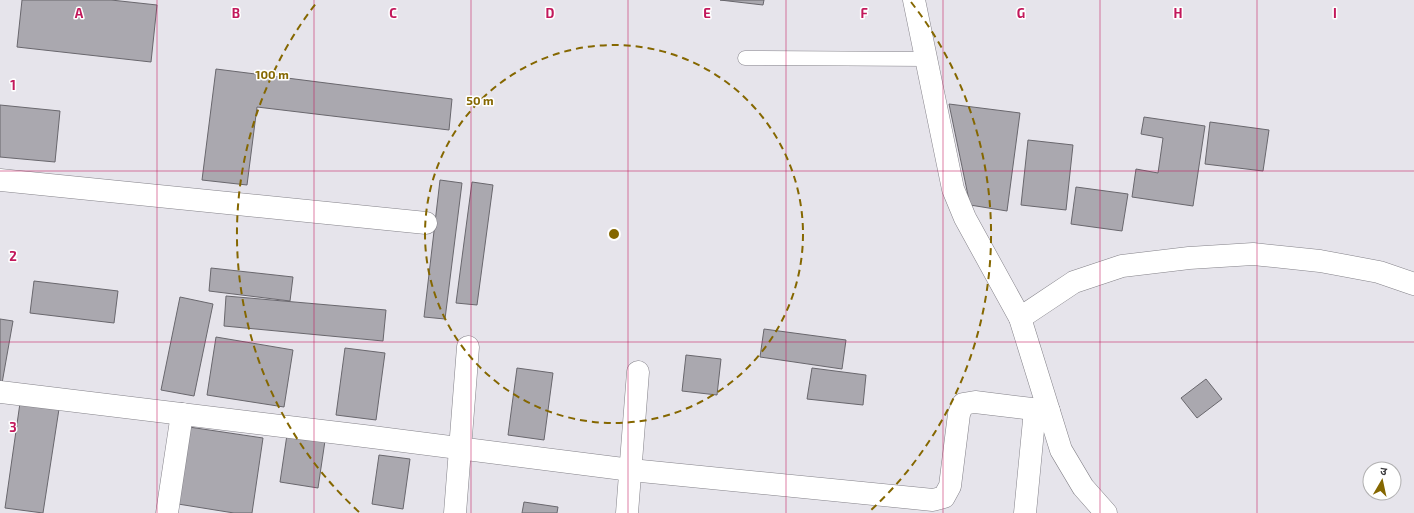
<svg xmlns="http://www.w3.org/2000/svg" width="1414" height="513" viewBox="0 0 1414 513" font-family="'Exo 2','Noto Sans Devanagari',sans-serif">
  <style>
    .building { fill: #aaa8af; stroke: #69676d }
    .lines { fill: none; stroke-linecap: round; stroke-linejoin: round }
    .service-casing { stroke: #848289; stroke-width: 15 }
    .minor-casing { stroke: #848289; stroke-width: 23 }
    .service { stroke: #fff; stroke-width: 14 }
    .minor { stroke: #fff; stroke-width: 22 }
    .grid { fill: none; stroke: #c2185b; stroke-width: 1; stroke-opacity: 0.55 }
    .ring { fill: none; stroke: #856700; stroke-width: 2; stroke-dasharray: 7 5 }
    .grid-label { font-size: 13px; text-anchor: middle; font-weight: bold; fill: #c2185b; stroke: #fff; stroke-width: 3; stroke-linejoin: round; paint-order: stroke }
    .centre { fill: #856700; stroke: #fff; stroke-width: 2 }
    .ring-label { font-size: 12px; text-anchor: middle; font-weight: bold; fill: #856700; stroke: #fff; stroke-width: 3; stroke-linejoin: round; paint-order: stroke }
  </style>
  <rect width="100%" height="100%" fill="#e6e4eb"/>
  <g class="building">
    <path d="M22 0H111L157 5 151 62 17 47Z"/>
    <path d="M720 0H764L763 5Z"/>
    <path d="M216 69 452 99 449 130 257 107 247 185 202 180Z"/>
    <path d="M949 104 1020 113 1007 211 970 205Z"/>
    <path d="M0 105 60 111 55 162 0 157Z"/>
    <path d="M1144 117 1205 126 1193 206 1132 197 1136 169 1158 173 1163 138 1141 134Z"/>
    <path d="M1210 122 1269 130 1263 171 1205 164Z"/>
    <path d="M1028 140 1073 145 1066 210 1021 205Z"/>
    <path d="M440 180 462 183 445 319 424 317Z"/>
    <path d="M472 182 493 185 477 305 456 303Z"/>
    <path d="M1076 187 1128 194 1122 231 1071 224Z"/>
    <path d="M211 268 293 277 290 301 209 291Z"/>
    <path d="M34 281 118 291 114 323 30 313Z"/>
    <path d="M226 296 386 310 383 341 224 326Z"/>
    <path d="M180 297 213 304 194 396 161 390Z"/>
    <path d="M0 319 13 321 1 389H0Z"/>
    <path d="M764 329 846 340 842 369 760 357Z"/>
    <path d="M216 337 293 350 284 407 207 395Z"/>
    <path d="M345 348 385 353 376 420 336 415Z"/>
    <path d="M686 355 721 359 717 395 682 391Z"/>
    <path d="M517 368 553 373 544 440 508 435Z"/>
    <path d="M812 368 866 375 863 405 807 399Z"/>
    <path d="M1206 379 1222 399 1197 418 1181 398Z"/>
    <path d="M20 403 59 409 43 513 5 508Z"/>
    <path d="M189 427 263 438 252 513H234L178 504Z"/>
    <path d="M288 428 326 434 318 488 280 482Z"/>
    <path d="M379 455 410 459 403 509 372 504Z"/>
    <path d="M524 502 558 507 557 513H522Z"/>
  </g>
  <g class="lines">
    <defs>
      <path id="service" d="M745 58 927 59"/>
      <g id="minor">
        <path d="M914 0 953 189 965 218 1020 318 1061 450 1083 487 1106 513"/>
        <path d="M0 180 426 223"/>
        <path d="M1020 318 1074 282 1122 266 1189 258 1253 254 1320 261 1379 272 1414 284"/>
        <path d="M0 392 372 437 631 470 933 500 944 497 950 486 959 414 963 404 975 402 1049 411"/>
        <path d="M167 513 182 414"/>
        <path d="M455 513 468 347"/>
        <path d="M627 513 638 372"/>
        <path d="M1025 513 1035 410"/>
      </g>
    </defs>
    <use href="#service" class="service-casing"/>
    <use href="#minor" class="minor-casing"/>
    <use href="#service" class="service"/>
    <use href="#minor" class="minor"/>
  </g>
  <path class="grid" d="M157 0V513M314 0V513M471 0V513M628 0V513M786 0V513M943 0V513M1100 0V513M1257 0V513M0 171H1414M0 342H1414"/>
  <g class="ring">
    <circle cx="614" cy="234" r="189"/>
    <path d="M359 512A377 377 0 0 1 317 2M911 2A377 377 0 0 1 869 512"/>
  </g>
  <g class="grid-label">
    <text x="79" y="18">A</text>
    <text x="236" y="18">B</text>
    <text x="393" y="18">C</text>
    <text x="550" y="18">D</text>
    <text x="707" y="18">E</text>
    <text x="864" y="18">F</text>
    <text x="1021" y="18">G</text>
    <text x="1178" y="18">H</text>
    <text x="1335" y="18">I</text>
    <text x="13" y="90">1</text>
    <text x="13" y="261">2</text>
    <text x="13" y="432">3</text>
  </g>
  <circle cx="614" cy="234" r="6" class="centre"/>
  <g class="ring-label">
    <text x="272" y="79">100 m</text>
    <text x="480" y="105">50 m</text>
  </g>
  <g transform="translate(1382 481) rotate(9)"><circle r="19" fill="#ffffff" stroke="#b1b0b1"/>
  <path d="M0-3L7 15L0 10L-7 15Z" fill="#856700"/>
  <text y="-6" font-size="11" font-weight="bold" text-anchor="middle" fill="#3b3a3d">उ</text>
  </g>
</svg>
